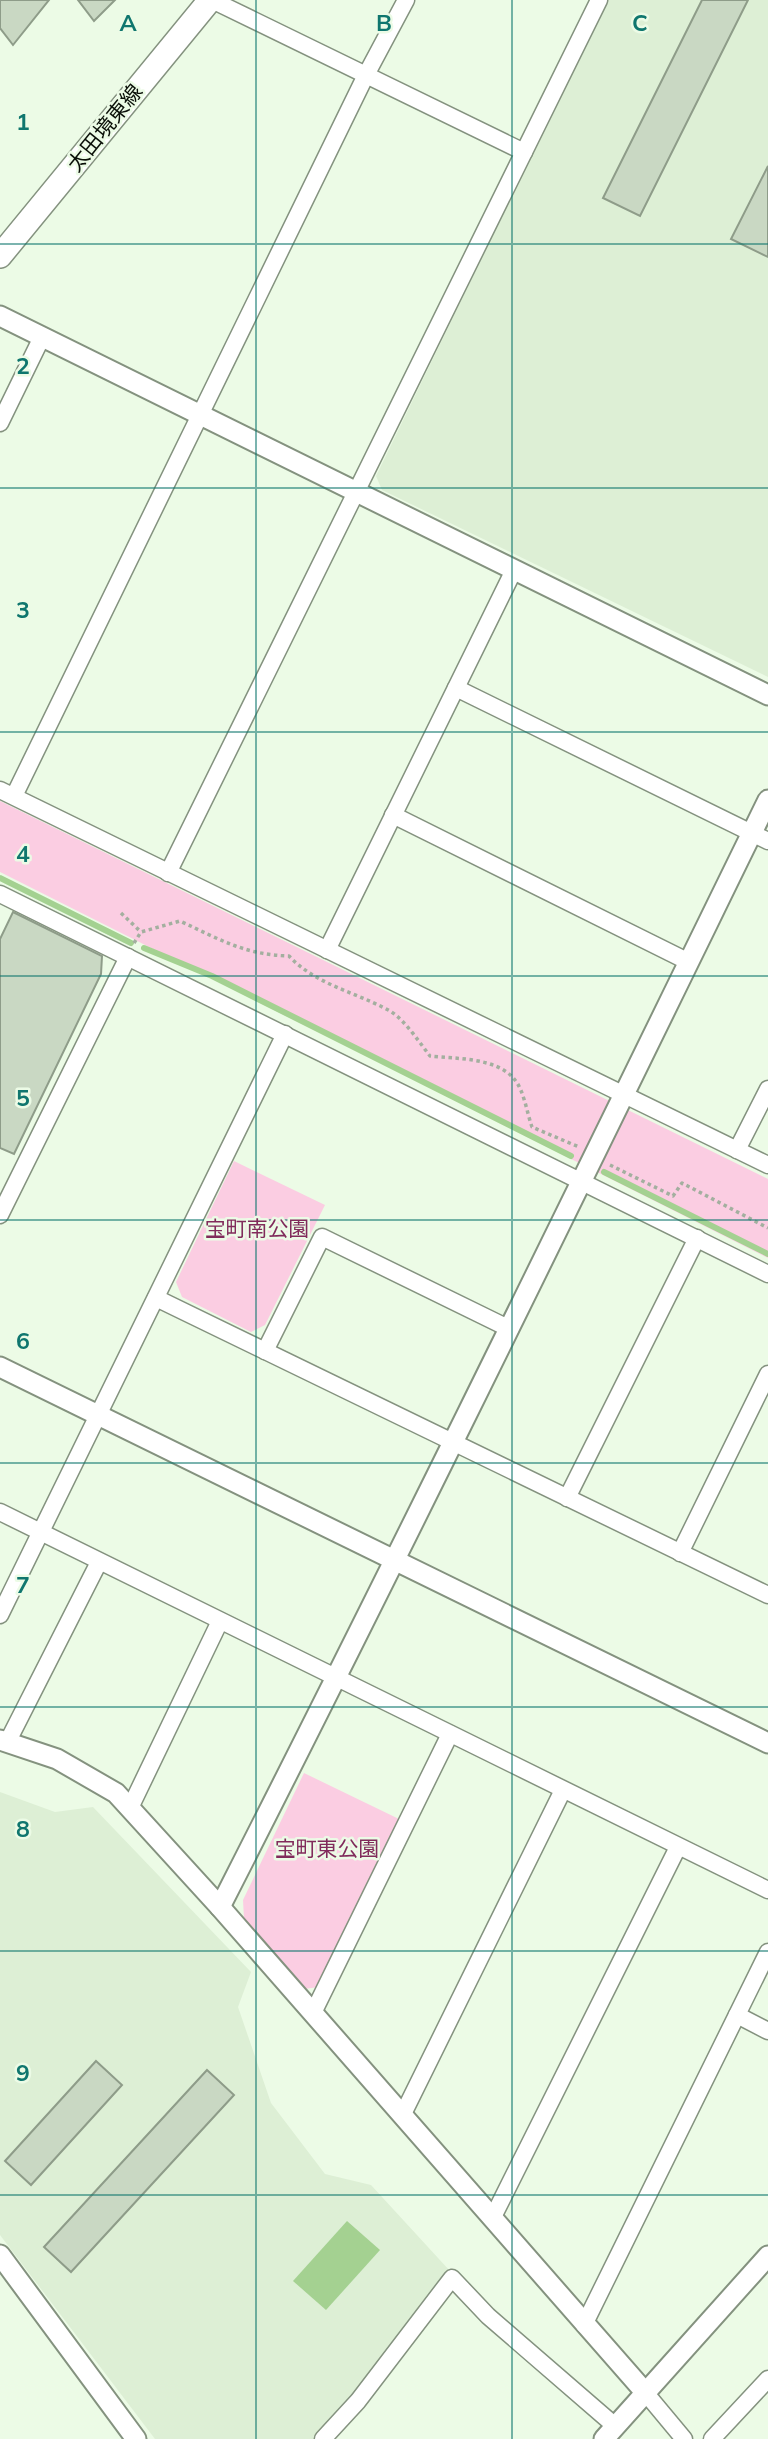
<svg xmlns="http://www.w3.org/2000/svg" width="768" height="2439" viewBox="0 0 768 2439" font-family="Mulish,'Noto Sans JP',sans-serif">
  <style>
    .built { fill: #ddefd5 }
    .green { fill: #fbcde2 }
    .water { fill: #a4d191 }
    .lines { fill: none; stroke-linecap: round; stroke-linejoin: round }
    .stream { stroke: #a4d191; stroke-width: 6 }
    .building { fill: #c9d8c3; stroke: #8e9c89; stroke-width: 2 }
    .minor-casing { stroke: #84927f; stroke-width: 19 }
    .tertiary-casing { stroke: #84927f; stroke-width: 23 }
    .secondary-casing { stroke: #84927f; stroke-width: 26 }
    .path { stroke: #a3af9f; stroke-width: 3.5; stroke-dasharray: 3.5 3.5; stroke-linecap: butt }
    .minor { stroke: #fff; stroke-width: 16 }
    .tertiary { stroke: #fff; stroke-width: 19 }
    .secondary { stroke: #fff; stroke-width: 23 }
    .grid { fill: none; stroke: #0f766e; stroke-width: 2; stroke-opacity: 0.55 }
    .labels { text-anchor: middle; stroke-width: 5; stroke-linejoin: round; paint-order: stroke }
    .street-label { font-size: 21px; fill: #0a0f08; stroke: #ecfbe6 }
    .park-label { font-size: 21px; fill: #812b5b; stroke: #ecfbe6 }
    .grid-label { font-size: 23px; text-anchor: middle; font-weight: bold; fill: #0f766e; stroke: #ecfbe6; stroke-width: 5; stroke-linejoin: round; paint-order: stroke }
  </style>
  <rect width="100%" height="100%" fill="#ecfbe6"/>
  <g class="built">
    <path d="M607 0H768V677L382 490 376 476Z"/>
    <path d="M0 1792 55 1812 93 1807 251 1972 238 2007 271 2103 325 2174 371 2185 450 2271 355 2397 316 2439H155L0 2235Z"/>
  </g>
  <g class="green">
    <path d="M0 801 768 1179V1258L0 872Z"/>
    <path d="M234 1161 325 1205 265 1325 251 1332 182 1297 176 1282Z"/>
    <path d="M304 1773 401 1820 319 1987 304 1989 244 1919 243 1900Z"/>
  </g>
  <path class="water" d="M347 2221 380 2250 326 2310 293 2281Z"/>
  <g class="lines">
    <g class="stream">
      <path d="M0 878 131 943"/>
      <path d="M144 948 212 976 571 1156"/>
      <path d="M604 1172 768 1254"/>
    </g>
  </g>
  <g class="building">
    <path d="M0 0H49L13 45 0 28Z"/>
    <path d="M78 0H115L94 21Z"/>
    <path d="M702 0H748L640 216 603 198Z"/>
    <path d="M768 166V257L731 239Z"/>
    <path d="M13 912 102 956 101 974 14 1154 0 1148V939Z"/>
    <path d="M96 2061 122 2085 31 2185 5 2161Z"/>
    <path d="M207 2070 234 2095 71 2272 44 2247Z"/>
  </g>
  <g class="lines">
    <defs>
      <g id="minor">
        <path d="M212 0 524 152"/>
        <path d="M0 423 42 337"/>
        <path d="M456 688 768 841"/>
        <path d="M0 790 768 1165"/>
        <path d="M14 796 366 75 406 0"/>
        <path d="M393 815 689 962"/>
        <path d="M168 873 599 0"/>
        <path d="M0 894 768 1274"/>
        <path d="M327 950 514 570"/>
        <path d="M737 1150 768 1089"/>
        <path d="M0 1215 128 957"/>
        <path d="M156 1298 768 1595"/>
        <path d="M265 1351 322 1237 510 1329"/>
        <path d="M567 1498 697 1238"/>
        <path d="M0 1512 768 1890"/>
        <path d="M680 1553 768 1374"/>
        <path d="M0 1615 285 1034"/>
        <path d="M7 1743 99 1562"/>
        <path d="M130 1808 220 1621"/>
        <path d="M313 2013 450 1734"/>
        <path d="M737 2015 768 2031"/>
        <path d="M402 2116 563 1790"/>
        <path d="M492 2219 678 1847"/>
        <path d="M584 2325 768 1952"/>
        <path d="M644 2391 684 2439"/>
        <path d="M323 2439 358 2401 452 2278 488 2316 614 2425"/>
        <path d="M712 2439 768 2379"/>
      </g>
      <g id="tertiary">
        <path d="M0 316 768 695"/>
        <path d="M0 1367 768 1743"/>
        <path d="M0 1740 57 1759 116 1793 220 1907 644 2391"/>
        <path d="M220 1907C407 1540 587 1170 768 800"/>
        <path d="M0 2255 136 2439"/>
        <path d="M604 2439 768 2256"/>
      </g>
      <path id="secondary" d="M0 256 210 0"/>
    </defs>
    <use href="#minor" class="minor-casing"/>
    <use href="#tertiary" class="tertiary-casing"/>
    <use href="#secondary" class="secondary-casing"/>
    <g class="path">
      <path d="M121 913 141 932"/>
      <path d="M134 943 141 932 180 921C219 939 245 955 289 956 316 985 356 992 390 1011 405 1020 419 1042 430 1056 456 1059 497 1057 515 1080 524 1091 527 1113 532 1127L579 1147"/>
      <path d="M610 1165 673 1196 682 1183 768 1228"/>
    </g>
    <use href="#minor" class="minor"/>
    <use href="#tertiary" class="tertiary"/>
    <use href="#secondary" class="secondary"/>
  </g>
  <path class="grid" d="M256 0V2439M512 0V2439M0 244H768M0 488H768M0 732H768M0 976H768M0 1220H768M0 1463H768M0 1707H768M0 1951H768M0 2195H768"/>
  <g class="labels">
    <g class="street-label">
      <text transform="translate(105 128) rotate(-51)" y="7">太田境東線</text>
    </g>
    <g class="park-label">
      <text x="257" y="1236">宝町南公園</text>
      <text x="327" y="1856">宝町東公園</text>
    </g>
  </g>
  <g class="grid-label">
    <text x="128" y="31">A</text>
    <text x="384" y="31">B</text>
    <text x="640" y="31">C</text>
    <text x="23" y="130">1</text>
    <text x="23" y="374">2</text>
    <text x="23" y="618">3</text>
    <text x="23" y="862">4</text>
    <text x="23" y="1106">5</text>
    <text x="23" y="1349">6</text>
    <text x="23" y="1593">7</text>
    <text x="23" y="1837">8</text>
    <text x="23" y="2081">9</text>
  </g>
</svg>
